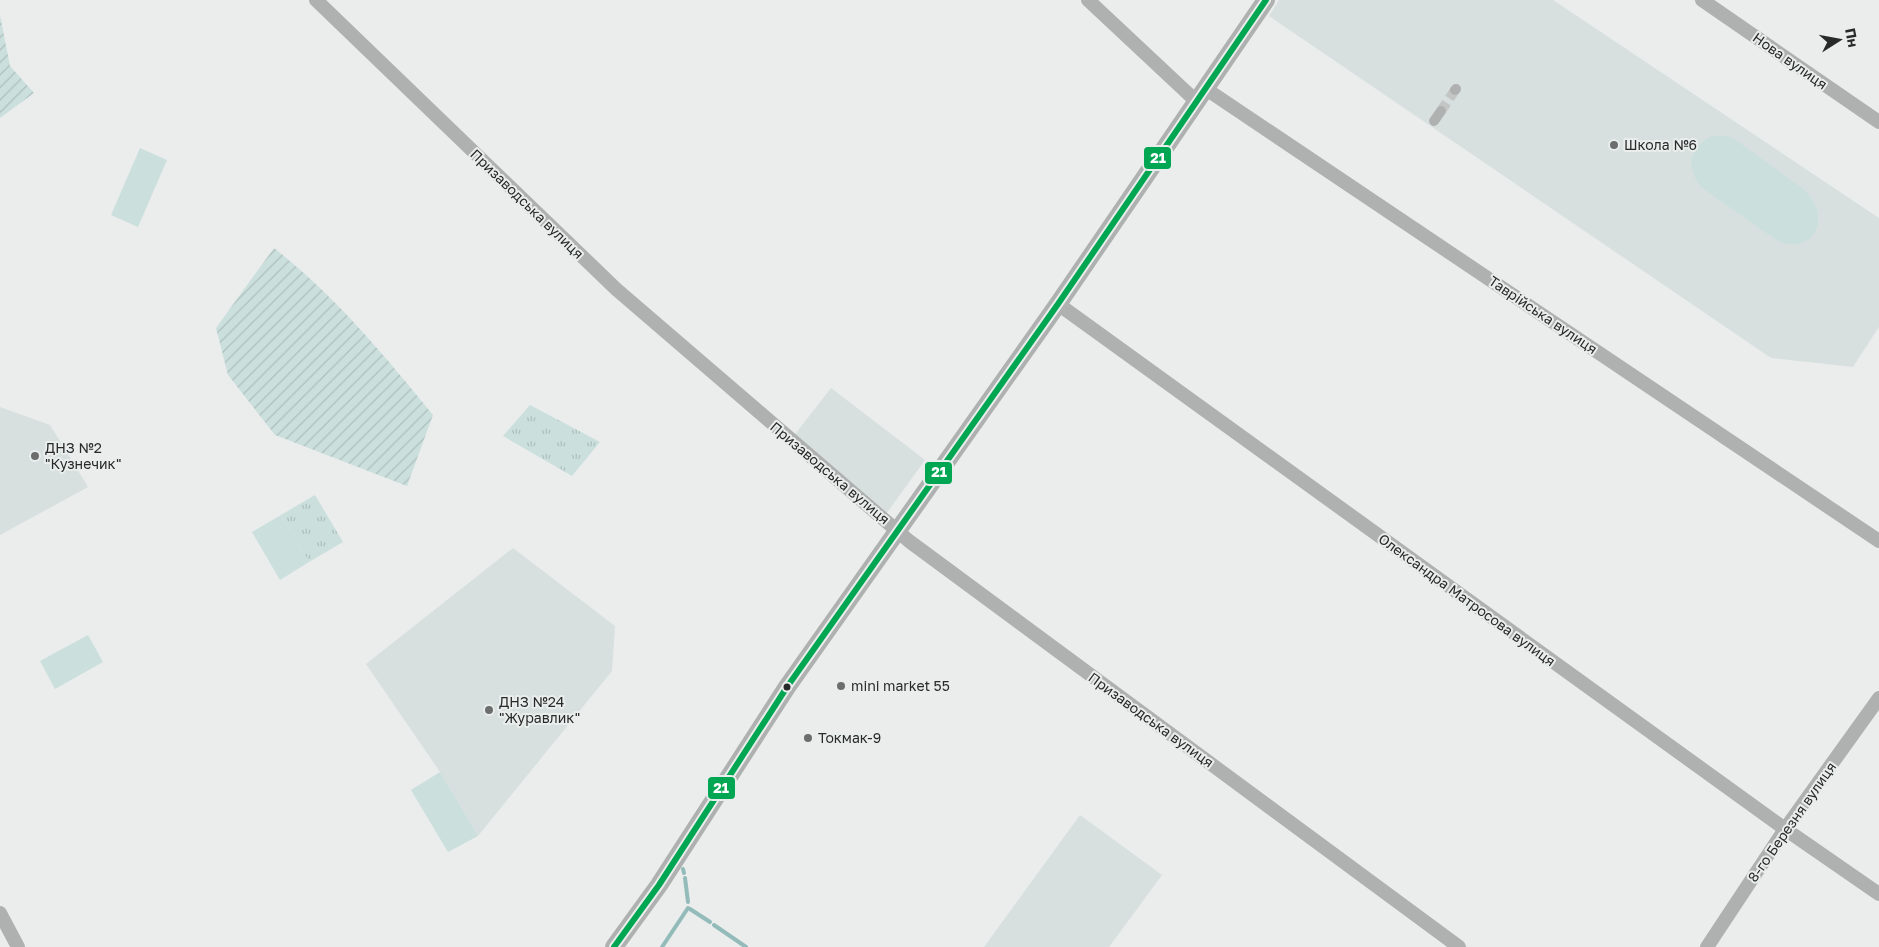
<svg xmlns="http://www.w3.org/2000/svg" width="1879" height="947" viewBox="0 0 1879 947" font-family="'Golos Text',sans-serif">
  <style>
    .built { fill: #d7e0df }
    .park { fill: url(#park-tufts) }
    .garden { fill: url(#garden-furrows) }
    .pitch { fill: #cbdfdd }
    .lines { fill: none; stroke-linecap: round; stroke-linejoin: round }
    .stream { stroke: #92bbb9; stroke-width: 4 }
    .pedestrian-tunnel { stroke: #c3c6c5; stroke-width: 10; stroke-dasharray: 10 5; stroke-linecap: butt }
    .pedestrian { stroke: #afb1b0; stroke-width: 10 }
    .minor { stroke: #afb1b0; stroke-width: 14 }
    .tertiary { stroke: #afb1b0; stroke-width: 18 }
    .bus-1-casing { stroke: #e9eeed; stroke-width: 10 }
    .bus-1 { stroke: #00a651; stroke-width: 6 }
    .poi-dot { fill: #6c6e6e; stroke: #e9eeed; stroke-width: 2 }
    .bus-dot { fill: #282a2a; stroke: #e9eeed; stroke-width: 2 }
    .labels { text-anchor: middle; stroke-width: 4; stroke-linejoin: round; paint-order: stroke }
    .street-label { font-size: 14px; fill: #282a2a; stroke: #e9eeed }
    .poi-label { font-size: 14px; fill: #282a2a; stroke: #e9eeed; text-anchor: start }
    .line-badge { stroke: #e9eeed; stroke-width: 2 }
    .badge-label { font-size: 14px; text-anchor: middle; font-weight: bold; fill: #fff }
  </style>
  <defs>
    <pattern id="park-tufts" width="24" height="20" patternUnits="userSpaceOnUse" patternTransform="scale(1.25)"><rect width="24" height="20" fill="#cbdfdd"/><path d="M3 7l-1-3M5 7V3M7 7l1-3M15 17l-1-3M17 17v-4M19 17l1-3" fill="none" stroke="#aec0be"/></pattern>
    <pattern id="garden-furrows" width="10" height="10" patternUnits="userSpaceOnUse" patternTransform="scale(1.25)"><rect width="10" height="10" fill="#cbdfdd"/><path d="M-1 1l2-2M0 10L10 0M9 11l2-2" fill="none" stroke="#aec0be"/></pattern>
  </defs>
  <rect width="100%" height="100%" fill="#eaedec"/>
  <g class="built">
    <path d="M1279 0H1553L1879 218V327L1853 367 1771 358 1269 16Z"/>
    <path d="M831 388 925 460 886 514 793 437Z"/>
    <path d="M0 407 50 425 88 487 0 535Z"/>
    <path d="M513 548 615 626 612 671 478 836 440 772 366 664Z"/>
    <path d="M1080 815 1162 875 1109 947H984Z"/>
  </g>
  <g class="park">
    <path d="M530 405 600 442 572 476 503 436Z"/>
    <path d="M315 495 343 542 309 562 281 515Z"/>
  </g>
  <g class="garden">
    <path d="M0 15 10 66 34 93 0 118Z"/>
    <path d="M274 248C335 296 384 355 433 415L407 486 275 435 228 375 216 328Z"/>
  </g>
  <g class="pitch">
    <path d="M1712 136H1725L1733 138 1806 191C1831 218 1815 254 1779 242L1701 187C1685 166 1689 149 1712 136Z"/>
    <path d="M140 148 167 160 138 227 111 215Z"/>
    <path d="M281 515 309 562 280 580 252 532Z"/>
    <path d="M88 635 103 662 55 689 40 661Z"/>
    <path d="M440 772 478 836 448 852 411 790Z"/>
  </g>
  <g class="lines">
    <g class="stream">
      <path d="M683 869 684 873"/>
      <path d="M685 878 688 902"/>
      <path d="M690 909 710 922"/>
      <path d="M714 925 746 947"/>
      <path d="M662 947 688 908"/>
    </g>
    <path class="pedestrian-tunnel" d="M1441 111 1455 90"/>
    <g class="pedestrian">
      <path d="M1455 90 1456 89"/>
      <path d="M1434 121 1441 111"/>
    </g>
    <g class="minor">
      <path d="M316 0 616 289 909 541 1459 947"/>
      <path d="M1088 0 1197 102"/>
      <path d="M1702 0 1879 122"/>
      <path d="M1206 89 1879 541"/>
      <path d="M1058 304 1785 829 1879 894"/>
      <path d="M0 913 18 947"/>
      <path d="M1707 947 1785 829 1879 698"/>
    </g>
    <path class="tertiary" d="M614 947 659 885 787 687 1058 304 1266 0"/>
    <defs>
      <path id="bus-1" d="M614 947 659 885 787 687 1058 304 1266 0"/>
    </defs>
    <use href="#bus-1" class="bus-1-casing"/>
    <use href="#bus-1" class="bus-1"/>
  </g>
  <g class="poi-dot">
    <circle cx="1614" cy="145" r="5"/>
    <circle cx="35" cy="456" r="5"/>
    <circle cx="841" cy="686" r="5"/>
    <circle cx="489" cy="710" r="5"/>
    <circle cx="808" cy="738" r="5"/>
  </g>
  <circle class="bus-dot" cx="787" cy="687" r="4.5"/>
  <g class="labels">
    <g class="street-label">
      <text transform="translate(1790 61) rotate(35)" y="5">Нова вулиця</text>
      <text transform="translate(527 204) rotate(44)" y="5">Призаводська вулиця</text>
      <text transform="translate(1543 315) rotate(34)" y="5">Таврійська вулиця</text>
      <text transform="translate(830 473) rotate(40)" y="5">Призаводська вулиця</text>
      <text transform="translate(1467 600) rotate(36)" y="5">Олександра Матросова вулиця</text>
      <text transform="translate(1151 720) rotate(36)" y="5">Призаводська вулиця</text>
      <text transform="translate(1792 822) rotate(-55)" y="5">8-го Березня вулиця</text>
    </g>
    <g class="poi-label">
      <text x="1624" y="150">Школа №6</text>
      <text x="45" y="453">ДНЗ №2<tspan x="45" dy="16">"Кузнечик"</tspan></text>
      <text x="851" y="691">mini market 55</text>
      <text x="499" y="707">ДНЗ №24<tspan x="499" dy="16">"Журавлик"</tspan></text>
      <text x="818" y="743">Токмак-9</text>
    </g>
  </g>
  <g class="line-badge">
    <rect x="1143" y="146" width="29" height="24" rx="5" fill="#00a651"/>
    <rect x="924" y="461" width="29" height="24" rx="5" fill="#00a651"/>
    <rect x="707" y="776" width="29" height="24" rx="5" fill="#00a651"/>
  </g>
  <g class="badge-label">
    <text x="1158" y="163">21</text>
    <text x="939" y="477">21</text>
    <text x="721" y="793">21</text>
  </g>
  <g transform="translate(1839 40) rotate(79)" stroke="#e9eeed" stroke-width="4" paint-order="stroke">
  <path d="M0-4L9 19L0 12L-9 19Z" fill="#282a2a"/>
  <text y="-8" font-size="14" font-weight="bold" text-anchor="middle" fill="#282a2a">Пн</text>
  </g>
</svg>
